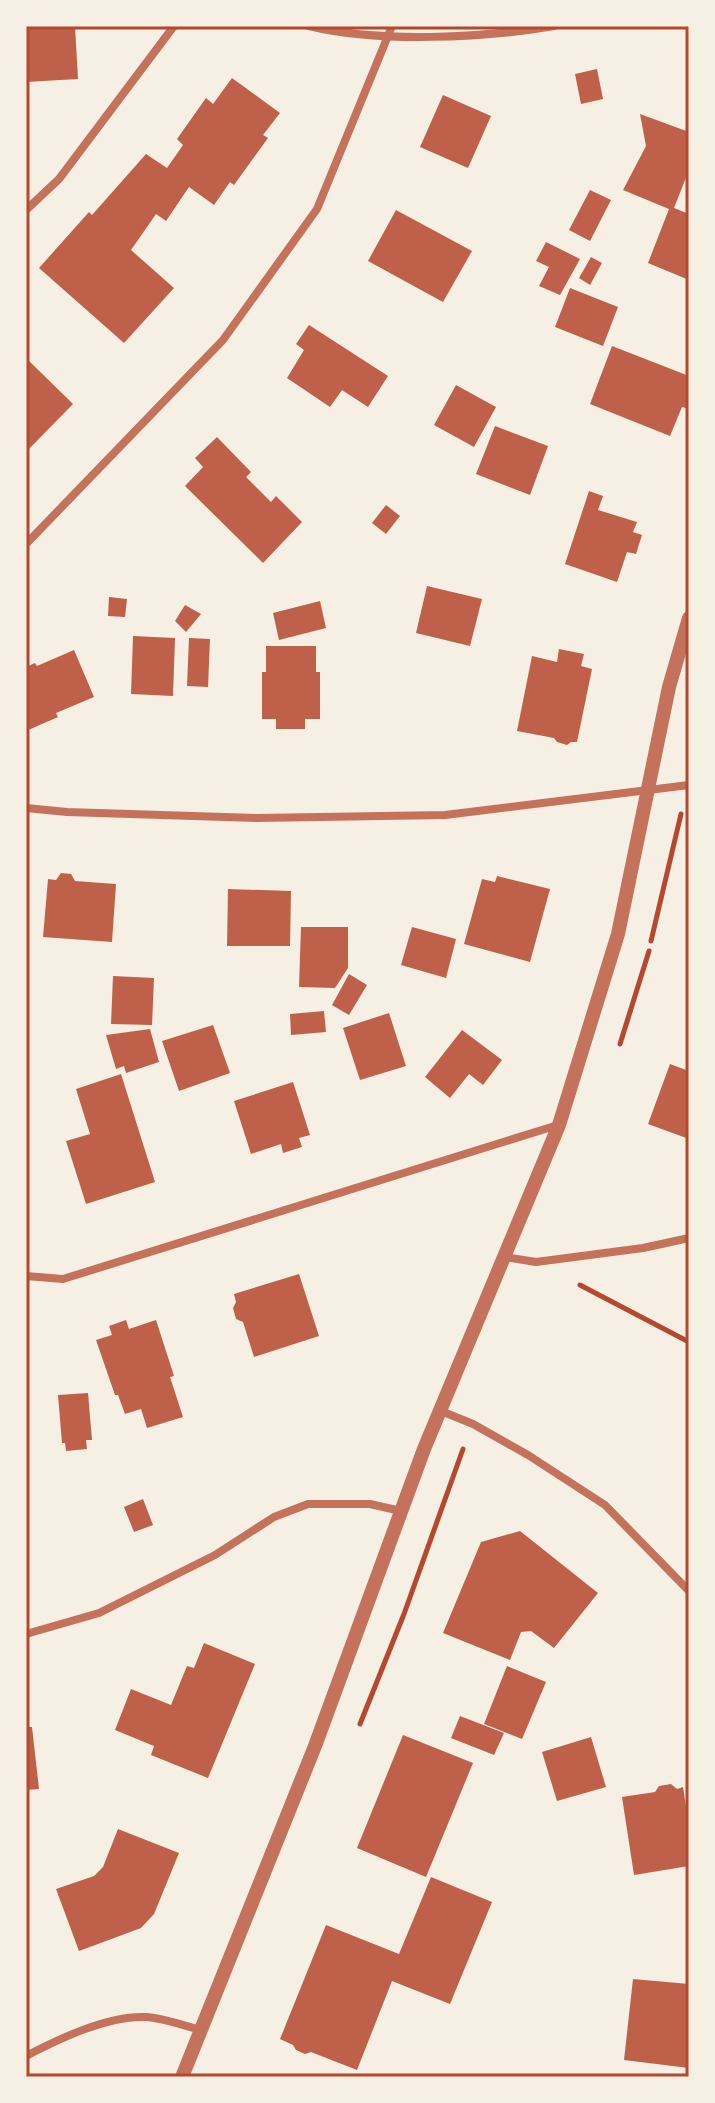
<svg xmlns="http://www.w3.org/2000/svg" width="715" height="2103" viewBox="0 0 715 2103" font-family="Spectral,serif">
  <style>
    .building { fill: #bf614a }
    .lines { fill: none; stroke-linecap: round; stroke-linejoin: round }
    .path { stroke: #b5482f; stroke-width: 5 }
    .minor { stroke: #c5725c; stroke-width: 8 }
    .tertiary { stroke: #c5725c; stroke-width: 14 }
    .neatline { fill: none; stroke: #b5482f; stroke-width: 3 }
  </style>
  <rect width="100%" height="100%" fill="#f6efe4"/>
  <g class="building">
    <path d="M26 26H75L78 79 26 82Z"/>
    <path d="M597 69 603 99 581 104 575 74Z"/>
    <path d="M232 78 280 113 263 135 268 138 234 185 230 182 214 205 189 187 166 221 156 214 131 250 174 288 124 343 39 268 89 212 92 215 146 154 167 168 183 145 177 139 206 98 213 104Z"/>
    <path d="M443 95 491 116 468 168 420 147Z"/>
    <path d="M640 114 689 132V170L674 208 689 214V280L648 263 669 209 623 190 646 146Z"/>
    <path d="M590 190 611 200 590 241 569 230Z"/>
    <path d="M396 210 472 251 443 302 368 261Z"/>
    <path d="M546 242 580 259 560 295 539 286 549 267 536 261Z"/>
    <path d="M591 257 602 263 590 285 579 278Z"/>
    <path d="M570 288 618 307 603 346 555 327Z"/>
    <path d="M309 325 388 376 368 407 342 390 330 407 287 378 304 350 296 344Z"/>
    <path d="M612 346 689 376V409L682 407 670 436 590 404Z"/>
    <path d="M26 358 73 404 26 452Z"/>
    <path d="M456 385 496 407 474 447 434 425Z"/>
    <path d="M495 426 548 446 530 495 476 474Z"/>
    <path d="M217 437 251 472 246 477 271 502 276 496 302 522 263 563 185 486 203 467 195 458Z"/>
    <path d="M589 491 603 496 598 510 637 522 633 532 642 535 636 554 627 552 617 582 565 564Z"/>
    <path d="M386 505 400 516 386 534 372 523Z"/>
    <path d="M427 586 482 599 470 646 416 633Z"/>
    <path d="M109 597 127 599 125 617 108 616Z"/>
    <path d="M320 601 326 628 279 640 273 613Z"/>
    <path d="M185 605 201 614 186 632 175 621Z"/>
    <path d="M133 636 175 638 173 696 131 694Z"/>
    <path d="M189 638 210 639 208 687 187 686Z"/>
    <path d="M266 646H316V672H320V719H305V729H276V719H262V672H266Z"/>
    <path d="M559 649 584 654 581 666 592 669 577 742H571L567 745 557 742 554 738 517 731 532 656 557 662Z"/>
    <path d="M74 650 94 697 56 713 58 717 26 731V667L35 663 37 666Z"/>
    <path d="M61 873 71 874 75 881 116 884 112 942 43 937 48 879 56 880Z"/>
    <path d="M497 876 550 889 530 962 464 944 482 879 495 882Z"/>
    <path d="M228 889 291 891 290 946H227Z"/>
    <path d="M301 927H348V968L335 988 299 987Z"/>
    <path d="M412 927 456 939 446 978 401 965Z"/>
    <path d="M349 974 367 985 349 1015 332 1005Z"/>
    <path d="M113 976 154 978 152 1025 111 1024Z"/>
    <path d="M324 1011 326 1032 291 1035 290 1014Z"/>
    <path d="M389 1013 406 1066 360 1080 343 1028Z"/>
    <path d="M213 1025 230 1073 179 1091 162 1041Z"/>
    <path d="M150 1029 159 1062 126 1073 124 1066 116 1069 106 1035Z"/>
    <path d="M462 1030 502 1060 483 1085 469 1074 450 1098 425 1077Z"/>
    <path d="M670 1064 689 1071V1139L648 1124Z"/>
    <path d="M121 1074 155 1182 86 1204 66 1141 90 1134 76 1089Z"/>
    <path d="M293 1082 310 1135 299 1138 302 1147 283 1153 281 1144 251 1154 234 1101Z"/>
    <path d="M299 1274 319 1336 254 1357 243 1322 236 1319 233 1308 236 1302 234 1294Z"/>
    <path d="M126 1320 129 1329 156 1320 174 1376 170 1377 183 1417 147 1428 141 1409 125 1414 118 1395H115L96 1340 112 1335 109 1326Z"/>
    <path d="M88 1393 92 1440H86L87 1449 66 1451 65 1443H62L58 1395Z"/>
    <path d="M143 1499 153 1525 134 1532 124 1507Z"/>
    <path d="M520 1531 598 1593 554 1648 531 1631 521 1632 510 1660 443 1633 481 1542Z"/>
    <path d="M204 1643 255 1664 208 1778 151 1755 154 1746 115 1730 131 1689 171 1705 187 1666 194 1668Z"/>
    <path d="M507 1666 546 1682 522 1739 484 1724Z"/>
    <path d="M460 1716 504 1733 494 1755 451 1738Z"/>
    <path d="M26 1727H32L39 1789 26 1790Z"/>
    <path d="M403 1735 473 1763 426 1877 357 1848Z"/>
    <path d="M591 1737 606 1787 557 1801 542 1752Z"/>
    <path d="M671 1784 677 1789 683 1787 689 1825V1866L634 1875 622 1797 655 1792 659 1786Z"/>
    <path d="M118 1829 179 1853 154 1914 141 1928 79 1951 56 1889 94 1876 103 1867Z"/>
    <path d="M431 1877 492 1902 450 2004 392 1981 357 2070 311 2052 305 2054 296 2050 293 2045 280 2039 326 1925 399 1954Z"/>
    <path d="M633 1979 689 1984V2068L624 2060Z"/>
  </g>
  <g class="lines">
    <g class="path">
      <path d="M651 941 681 814"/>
      <path d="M620 1044 649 951"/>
      <path d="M580 1285 689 1342"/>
      <path d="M360 1724 404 1614 463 1449"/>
    </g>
    <g class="minor">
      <path d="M309 26C379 43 484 38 554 26"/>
      <path d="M26 210 59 179 174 26"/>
      <path d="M26 544 223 340 317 209 392 26"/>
      <path d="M26 808 67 812 257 818 445 815 689 785"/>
      <path d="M505 1257 536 1262 643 1248 689 1238"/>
      <path d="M26 1276 63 1279 558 1125"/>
      <path d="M441 1411 473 1424 528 1455 605 1505 689 1591"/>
      <path d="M26 1634 99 1613 215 1555 274 1517 308 1504H370L401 1511"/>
      <path d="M26 2056C59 2039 108 2015 146 2017 164 2018 184 2026 202 2030"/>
    </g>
    <path class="tertiary" d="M182 2077 315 1746 424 1449 559 1125 618 934 669 687 689 618"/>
  </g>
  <rect width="715" height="2103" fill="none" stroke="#f6efe4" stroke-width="56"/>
  <rect x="28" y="28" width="659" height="2047" class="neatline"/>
</svg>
